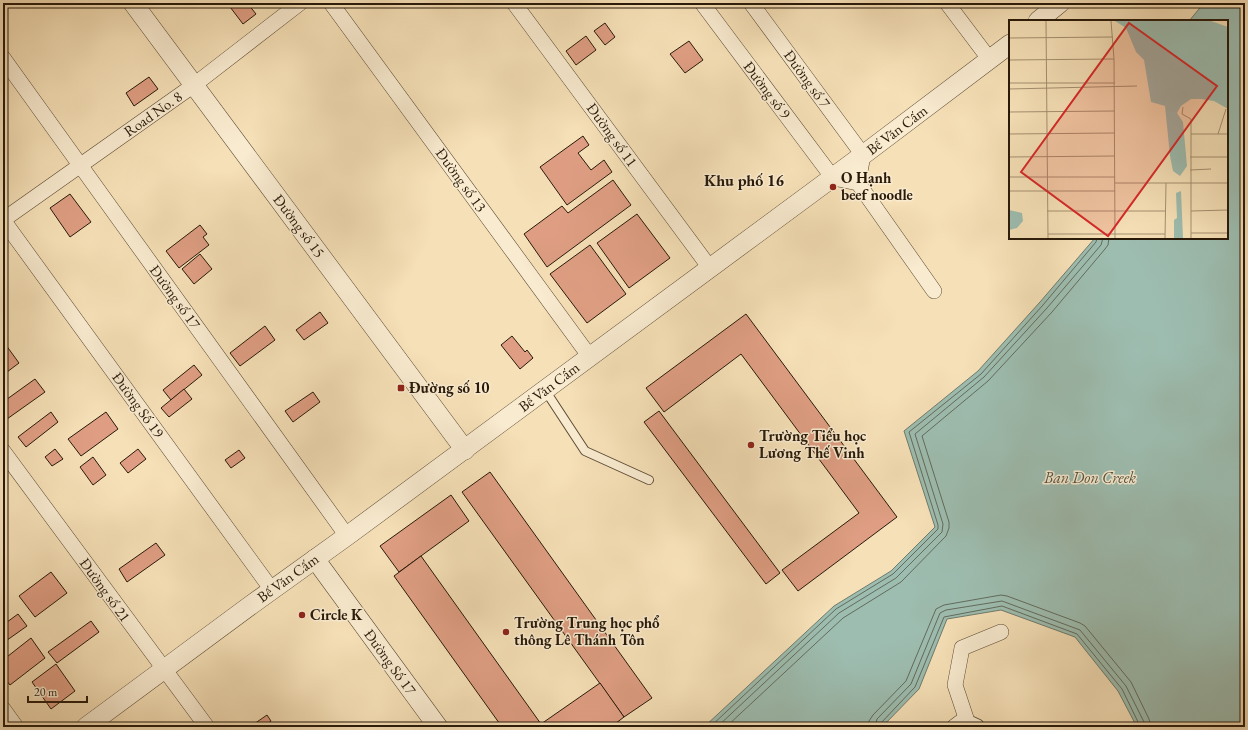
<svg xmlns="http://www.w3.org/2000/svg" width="1248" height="730" viewBox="0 0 1248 730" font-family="'EB Garamond',serif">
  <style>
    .water { fill: #9dbdb0; stroke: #6e7b6d }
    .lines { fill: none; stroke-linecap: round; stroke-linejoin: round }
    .shore { stroke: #626b5c; stroke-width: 1 }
    .building { fill: #df9e83; stroke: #281909 }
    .service-casing { stroke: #5c4b34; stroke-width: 10 }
    .minor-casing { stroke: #5c4b34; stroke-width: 16 }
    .tertiary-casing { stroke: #5c4b34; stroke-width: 20 }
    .service { stroke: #f9ebd0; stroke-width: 8 }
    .minor { stroke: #f9ebd0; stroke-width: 15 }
    .tertiary { stroke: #f9ebd0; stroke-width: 19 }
    .poi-dot { fill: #8f2418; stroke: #f9ebd0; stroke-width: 1.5 }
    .labels { text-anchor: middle; stroke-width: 3; stroke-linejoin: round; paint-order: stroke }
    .street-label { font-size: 15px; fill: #281909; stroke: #f9ebd0 }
    .poi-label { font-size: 15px; font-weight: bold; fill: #281909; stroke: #f9ebd0; text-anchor: start }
    .neighbourhood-label { font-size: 16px; font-weight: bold; fill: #281909; stroke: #f9ebd0 }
    .water-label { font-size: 16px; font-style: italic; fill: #515243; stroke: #f9ebd0 }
    .inset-road { fill: none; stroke: #a49071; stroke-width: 1 }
    .view { fill: #d62828; fill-opacity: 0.15; stroke: #d62828; stroke-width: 2 }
    .inset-edge { fill: none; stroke: #281909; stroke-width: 2 }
  </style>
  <rect width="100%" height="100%" fill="#f6e0b7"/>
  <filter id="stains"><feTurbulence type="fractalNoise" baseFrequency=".005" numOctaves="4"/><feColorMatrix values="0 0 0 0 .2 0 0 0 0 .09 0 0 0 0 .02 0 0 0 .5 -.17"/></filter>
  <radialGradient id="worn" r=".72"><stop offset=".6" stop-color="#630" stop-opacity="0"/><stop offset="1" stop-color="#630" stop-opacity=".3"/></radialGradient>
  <path class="water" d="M1204 3H1245V727H1137L1118 691 1075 637 1001 610 947 619 919 689 882 727H704L834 606 891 571 935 527 904 431 978 371 1040 302 1095 238H1227V21H1189Z"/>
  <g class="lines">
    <g class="shore">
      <path d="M710 727 836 609 893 574 938 529V525L909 432 981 374 1043 305 1096 242 1097 238"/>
      <path d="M717 727 839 613 896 578 942 532 943 524 915 434 984 377 1047 308 1101 245 1103 238"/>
      <path d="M726 727 843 618 901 582 946 536 949 528V522L922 436 988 381 1052 312 1105 249 1108 245 1109 238"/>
      <path d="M869 727V721L873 715 906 681 936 609 944 605 1001 595 1007 596 1080 623 1085 626 1131 682 1149 719 1151 727"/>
      <path d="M875 727 877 719 911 684 940 613 946 610 1002 601 1080 630 1126 686 1144 722 1145 727"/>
      <path d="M880 727 881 723 915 687 944 617 1002 606 1077 634 1122 689 1139 724 1140 727"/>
    </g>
  </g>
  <g class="building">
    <path d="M227 3H250L248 4 256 14 243 24Z"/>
    <path d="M605 23 615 37 605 45 594 31Z"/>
    <path d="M586 36 596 50 576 65 566 51Z"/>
    <path d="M689 41 703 60 685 73 670 54Z"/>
    <path d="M149 77 158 89 134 106 126 93Z"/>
    <path d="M583 136 589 145 578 153 591 170 604 160 612 172 567 205 540 167Z"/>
    <path d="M613 180 631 205 547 267 524 234 562 206 568 213Z"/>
    <path d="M70 194 91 222 70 237 50 208Z"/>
    <path d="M637 214 670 258 629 288 597 243Z"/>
    <path d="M200 225 207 234 203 237 209 245 179 268 166 251Z"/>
    <path d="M590 245 626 294 587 323 550 274Z"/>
    <path d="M200 254 212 269 194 284 182 269Z"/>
    <path d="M320 312 328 323 304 340 296 330Z"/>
    <path d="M746 314 897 517 798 591 782 570 859 513 741 354 664 412 646 388Z"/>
    <path d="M265 326 275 340 240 366 230 353Z"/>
    <path d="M512 336 525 352 527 350 533 358 520 369 501 345Z"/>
    <path d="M3 341 19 363 3 375Z"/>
    <path d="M194 365 202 375 171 400 163 390Z"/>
    <path d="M35 379 45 392 7 419 3 413V402Z"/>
    <path d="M184 389 192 399 169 417 161 408Z"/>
    <path d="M313 392 320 402 293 422 285 411Z"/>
    <path d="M659 411 780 573 766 584 644 422Z"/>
    <path d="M51 412 58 422 26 447 18 437Z"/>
    <path d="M106 412 118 429 81 456 68 439Z"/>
    <path d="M55 449 63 459 52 466 45 457Z"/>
    <path d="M138 449 146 459 128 473 120 463Z"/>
    <path d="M239 450 245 458 231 468 225 460Z"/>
    <path d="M93 457 106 475 93 485 80 467Z"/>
    <path d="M490 472 652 698 624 717 462 492Z"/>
    <path d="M451 495 469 521 399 572 380 546Z"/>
    <path d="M156 543 165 555 127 582 119 569Z"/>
    <path d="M421 556 541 724 600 683 624 717 611 727H502L394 576Z"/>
    <path d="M51 572 67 593 35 617 19 596Z"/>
    <path d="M18 614 27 626 3 643V625Z"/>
    <path d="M91 621 99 632 57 663 48 652Z"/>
    <path d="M31 638 45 658 10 685 3 676V660Z"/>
    <path d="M56 664 75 691 51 709 32 682Z"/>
    <path d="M267 715 271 721 263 727H252L251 726Z"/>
  </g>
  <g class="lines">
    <defs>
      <g id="service">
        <path d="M545 390 585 451 649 480"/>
        <path d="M966 718 979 724 980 727"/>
      </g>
      <g id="minor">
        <path d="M331 3 590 357"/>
        <path d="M514 3 710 268"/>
        <path d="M702 3 833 178 858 183 934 291"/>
        <path d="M751 3 863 155 858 183"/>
        <path d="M947 3 990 60"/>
        <path d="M3 58 347 536"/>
        <path d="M3 220 272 590"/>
        <path d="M3 220 194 85 300 3"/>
        <path d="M3 451 207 727"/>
        <path d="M3 709 16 727"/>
        <path d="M954 727 966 718 955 685 962 648 1001 632"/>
      </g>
      <g id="tertiary">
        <path d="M133 3 465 450"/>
        <path d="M1038 21 1060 3"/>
        <path d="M315 559 438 727"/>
        <path d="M86 727 251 605 347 536 863 155 1010 44"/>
      </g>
    </defs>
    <use href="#service" class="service-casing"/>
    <use href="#minor" class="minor-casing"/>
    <use href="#tertiary" class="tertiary-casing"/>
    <use href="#service" class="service"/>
    <use href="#minor" class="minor"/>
    <use href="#tertiary" class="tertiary"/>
  </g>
  <g class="poi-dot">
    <circle cx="833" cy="187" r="4"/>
    <rect x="397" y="384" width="8" height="8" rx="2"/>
    <circle cx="751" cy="445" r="4"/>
    <circle cx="302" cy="615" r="4"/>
    <circle cx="506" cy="632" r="4"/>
  </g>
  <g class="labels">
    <g class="street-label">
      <text transform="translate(807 79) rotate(54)" y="5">Đường số 7</text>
      <text transform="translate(767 90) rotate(53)" y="5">Đường số 9</text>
      <text transform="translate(153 114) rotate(-35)" y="5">Road No. 8</text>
      <text transform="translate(897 130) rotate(-37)" y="5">Bế Văn Cấm</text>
      <text transform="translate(612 135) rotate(54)" y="5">Đường số 11</text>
      <text transform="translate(461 180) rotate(54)" y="5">Đường số 13</text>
      <text transform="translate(299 226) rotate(53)" y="5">Đường số 15</text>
      <text transform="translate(175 297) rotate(54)" y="5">Đường số 17</text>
      <text transform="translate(549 387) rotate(-37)" y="5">Bế Văn Cấm</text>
      <text transform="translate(138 405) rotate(54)" y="5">Đường Số 19</text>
      <text transform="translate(288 578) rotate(-36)" y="5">Bế Văn Cấm</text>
      <text transform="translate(105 590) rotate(54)" y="5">Đường số 21</text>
      <text transform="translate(390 662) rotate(54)" y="5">Đường Số 17</text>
    </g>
    <g class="poi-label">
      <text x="841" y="183">O Hạnh<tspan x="841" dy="17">beef noodle</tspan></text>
      <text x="409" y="393">Đường số 10</text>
      <text x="759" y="441">Trường Tiểu học<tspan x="759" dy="17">Lương Thế Vinh</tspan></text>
      <text x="310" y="620">Circle K</text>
      <text x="514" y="628">Trường Trung học phổ<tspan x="514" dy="17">thông Lê Thánh Tôn</tspan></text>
    </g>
    <g class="neighbourhood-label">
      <text x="744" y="186">Khu phố 16</text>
    </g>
    <g class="water-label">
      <text x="1090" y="483">Ban Don Creek</text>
    </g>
  </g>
  <g transform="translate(1009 20)">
    <rect width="219" height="219" fill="#f6e0b7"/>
    <path d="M106 1H202L219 7V89L205 81 192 79H182L172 86 168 93 174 102 178 146 171 156 164 151 161 136 156 86 142 82 135 40 127 32 117 8ZM172 171 174 218H165V200L168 198 167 173ZM0 190 13 193 14 201 8 208 0 210Z" fill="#9dbdb0"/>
    <path class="inset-road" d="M37 1 39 218M102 1 105 39 106 218M0 18 104 17M0 40 105 39M0 63H106M0 69 128 66M174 87 173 94 182 99V218M0 92 106 91M0 114 106 113M182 114H219M209 114 217 89M0 137 106 136M181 137H219M181 150 202 149M0 157H106M106 163H219M0 171H106M38 191H157M182 191 219 190M182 213H219M39 214H156M156 218 157 163"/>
    <path class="view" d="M120 3 208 66 99 216 12 152Z"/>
    <rect width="219" height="219" class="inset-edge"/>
  </g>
  <rect width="1248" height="730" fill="none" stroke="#f6e0b7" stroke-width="16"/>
  <rect x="4" y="4" width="1240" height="722" fill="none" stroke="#281909" stroke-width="2"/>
  <rect x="8" y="8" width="1232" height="714" fill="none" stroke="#281909"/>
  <path d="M28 696v6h59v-6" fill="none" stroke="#281909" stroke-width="2"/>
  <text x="34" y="696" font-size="12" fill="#281909" stroke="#f9ebd0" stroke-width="3" paint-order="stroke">20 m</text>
  <rect width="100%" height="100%" filter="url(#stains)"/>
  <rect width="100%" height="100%" fill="url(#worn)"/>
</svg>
